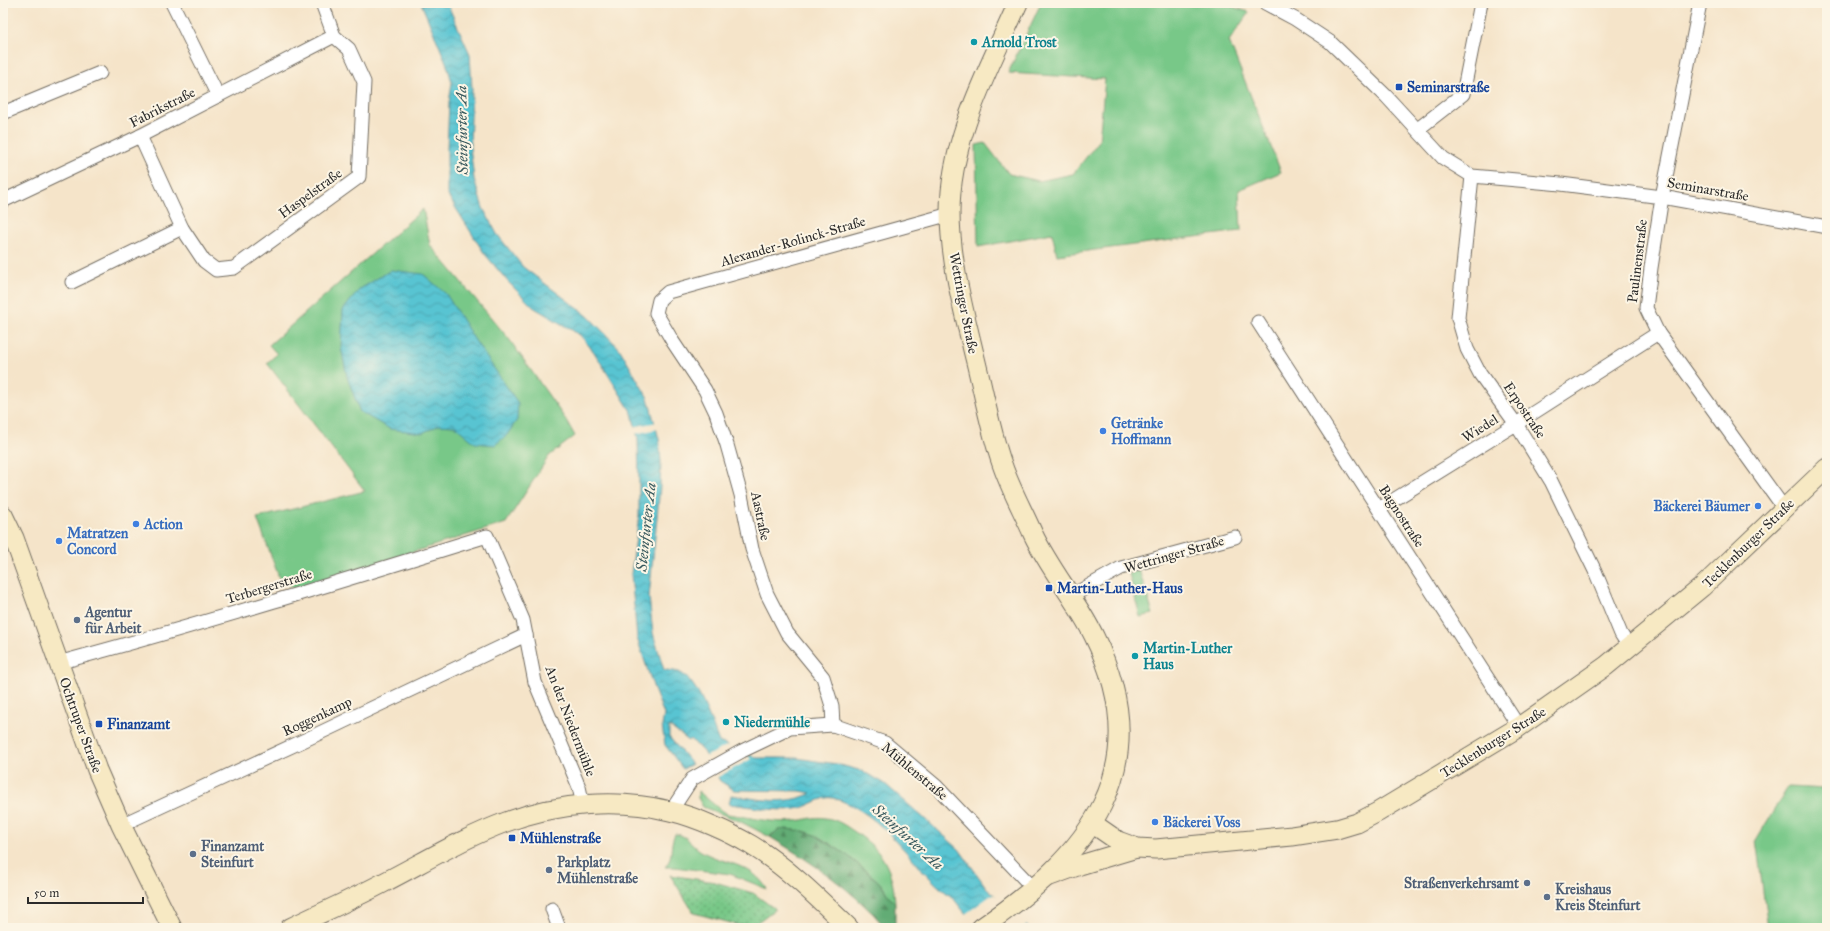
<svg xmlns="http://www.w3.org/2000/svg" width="1830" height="931" viewBox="0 0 1830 931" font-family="'IM FELL Great Primer',serif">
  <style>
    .grass { fill: #78c888; stroke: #527a5a }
    .forest { fill: url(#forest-firs); stroke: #466c50 }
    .park { fill: url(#park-dots); stroke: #527a5a }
    .water { fill: url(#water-waves); stroke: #42787e }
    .pier { fill: #f5e4c9 }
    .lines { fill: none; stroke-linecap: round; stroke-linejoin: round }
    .street-casing { stroke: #726c62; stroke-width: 15 }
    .secondary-casing { stroke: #726c62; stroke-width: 21 }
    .street { stroke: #fff; stroke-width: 13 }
    .secondary { stroke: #f7e9c3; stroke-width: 19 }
    .culture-dot { fill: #0f9aa8; stroke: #fcf5e5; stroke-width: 1.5 }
    .transit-dot { fill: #1a4fb4; stroke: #fcf5e5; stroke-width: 1.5 }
    .shop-dot { fill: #3f7fe0; stroke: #fcf5e5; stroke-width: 1.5 }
    .service-dot { fill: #5c6f8a; stroke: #fcf5e5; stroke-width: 1.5 }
    .labels { text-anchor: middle; stroke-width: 4; stroke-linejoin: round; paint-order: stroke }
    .culture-label { font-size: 14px; font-weight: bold; fill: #0d838f; stroke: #fcf5e5; text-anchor: start }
    .transit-label { font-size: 14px; font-weight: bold; fill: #164399; stroke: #fcf5e5; text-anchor: start }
    .street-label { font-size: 14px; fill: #2b2b2b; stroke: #fcf5e5 }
    .shop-label { font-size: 14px; font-weight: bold; fill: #366cbe; stroke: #fcf5e5; text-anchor: start }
    .service-label { font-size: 14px; font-weight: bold; fill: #4e5e75; stroke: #fcf5e5; text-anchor: start }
    .water-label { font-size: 15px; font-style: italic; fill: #38595d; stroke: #fcf5e5 }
  </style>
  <defs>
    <pattern id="forest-firs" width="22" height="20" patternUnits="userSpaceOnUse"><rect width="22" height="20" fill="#62ac74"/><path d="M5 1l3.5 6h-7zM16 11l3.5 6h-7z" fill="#518c5f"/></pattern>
    <pattern id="park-dots" width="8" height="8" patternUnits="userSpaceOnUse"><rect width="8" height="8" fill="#78c888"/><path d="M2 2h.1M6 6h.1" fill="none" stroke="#63a36f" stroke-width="1.8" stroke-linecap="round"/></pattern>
    <pattern id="water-waves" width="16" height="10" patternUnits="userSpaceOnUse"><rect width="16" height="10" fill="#58c4d2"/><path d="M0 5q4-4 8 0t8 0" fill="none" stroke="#499fab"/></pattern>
  </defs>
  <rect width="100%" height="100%" fill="#fcf5e5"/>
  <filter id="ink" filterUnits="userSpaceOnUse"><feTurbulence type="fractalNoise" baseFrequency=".025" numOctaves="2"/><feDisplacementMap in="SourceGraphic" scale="8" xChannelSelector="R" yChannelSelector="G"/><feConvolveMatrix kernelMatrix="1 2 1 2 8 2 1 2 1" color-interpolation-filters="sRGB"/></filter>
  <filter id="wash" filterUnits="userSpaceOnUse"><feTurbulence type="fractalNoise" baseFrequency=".012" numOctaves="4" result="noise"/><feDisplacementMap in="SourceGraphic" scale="16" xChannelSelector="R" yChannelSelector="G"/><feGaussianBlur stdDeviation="0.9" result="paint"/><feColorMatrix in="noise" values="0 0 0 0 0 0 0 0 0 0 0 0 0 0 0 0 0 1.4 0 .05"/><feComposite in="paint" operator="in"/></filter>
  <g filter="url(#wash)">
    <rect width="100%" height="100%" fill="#f5e4c9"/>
    <g class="grass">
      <path d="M1041 3H1220L1249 12 1229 41 1281 172 1239 190 1241 231 1057 255 1052 233 978 247 976 145 985 143 1009 174 1039 181 1073 174 1099 141 1105 79 1008 73Z"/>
      <path d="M423 209 430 245 509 339 566 420 575 436 549 456 506 523 295 589 280 580 257 518 365 491 267 363 277 354 269 345Z"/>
      <path d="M1139 570 1153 614 1140 617 1129 574Z"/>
      <path d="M1788 787 1827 789V928H1768L1756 840Z"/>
      <path d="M698 791 722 811 728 814C750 817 774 824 795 821 805 820 815 816 825 818 837 819 846 826 855 832 883 851 893 869 895 903 887 897 885 887 878 881 862 867 824 835 803 831 794 830 782 833 772 834L770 837 739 821 703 807 698 798Z"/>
      <path d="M675 834C688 835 691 845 701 851 725 865 751 862 767 889L730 874 674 867H665C674 858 669 845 675 834Z"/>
    </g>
    <path class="forest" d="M787 829 803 831 815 835 847 855 879 882 890 898 895 903V928H886C853 890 813 863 770 837L778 830Z"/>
    <path class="park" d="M670 875 715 882 753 893 775 909 755 924 738 925 694 913Z"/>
    <g class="water">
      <path d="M421 3H447L470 54 472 89 470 147 474 179 483 208 497 234 523 267 588 316 619 348 648 398 659 439 661 462 660 487 649 597 653 633 664 670C668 670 674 671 679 672 698 680 712 724 719 742L757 758H796L837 764 862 771 884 783 959 849 986 887 1029 928C1020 928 990 930 984 928 971 922 961 908 953 898 946 892 938 887 932 880 902 850 876 810 833 798 823 795 807 808 796 809 774 812 750 806 729 804L731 795C757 799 787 806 811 793L800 791 734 790 720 781 706 755 691 739 689 741 669 726V737L692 764 683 769 665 745 662 726 664 714 655 692 637 638 631 574 639 516V482L638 439 632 413 594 352 580 335 533 307 509 283 484 253 447 194V148L449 103 452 82 446 62Z"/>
      <path d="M391 270 423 274 446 294 476 342 518 403 517 420 507 435 495 445 475 443 455 426 439 425 422 433 390 429 360 412 347 377 341 347 343 310 360 289Z"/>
    </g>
    <g class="pier">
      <path d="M657 422 658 429 634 434 633 427Z"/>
      <path d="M730 744 740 748 751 759 716 778 705 757Z"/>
      <path d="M993 894 1003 900 1028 924 1023 928H981L964 915Z"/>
    </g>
  </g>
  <g filter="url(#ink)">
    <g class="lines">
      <defs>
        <g id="street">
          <path d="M172 3 218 96"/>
          <path d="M1265 3 1295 19 1330 42 1386 96 1443 158 1472 176 1561 184 1662 197 1827 227"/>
          <path d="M1700 3 1662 197 1651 268 1646 308 1658 333 1784 508"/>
          <path d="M3 113 100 73"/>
          <path d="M1418 129 1463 94 1481 3"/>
          <path d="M140 136 182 228 204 261 216 270 234 268 359 177 364 82 349 49 334 36 322 3"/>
          <path d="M1472 176 1458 318 1467 349 1480 374 1516 424 1551 481 1595 571 1621 634 1630 648"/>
          <path d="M3 201 140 136 334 36"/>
          <path d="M72 282 182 228"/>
          <path d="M1258 322 1519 727"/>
          <path d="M1379 509 1516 424 1658 333"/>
          <path d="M1071 596 1121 568 1235 537"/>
          <path d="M58 663C203 624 345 580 487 536L523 620 535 682 579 787 583 805"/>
          <path d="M833 725 832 706 823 677 787 633 767 594 752 549 741 495 727 445 716 413 705 390 673 342 656 313 659 300 668 292 950 214"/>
          <path d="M671 811 692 779 742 751 790 728 833 725 885 743 936 786 1034 889"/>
          <path d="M121 825 307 739 526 635"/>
          <path d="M552 909 559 928"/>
        </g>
        <g id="secondary">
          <path d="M3 515 14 538 97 770 121 825 172 928"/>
          <path d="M1092 823 1118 841 1137 848 1156 849 1292 836 1337 829 1357 823 1378 812 1519 727 1606 666 1702 587 1827 468"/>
          <path d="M1050 876 1080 865 1137 848"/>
          <path d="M290 928C321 913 353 899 383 883 424 862 463 838 506 822 557 803 618 798 670 811 696 817 729 832 751 845 787 867 819 899 849 928"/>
          <path d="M981 928C1088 855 1160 769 1094 636 1077 601 1050 570 1033 534 1023 511 1010 488 1002 464 990 430 983 389 974 354 963 308 950 260 950 212 950 138 989 69 1018 3"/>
        </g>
      </defs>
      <use href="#street" class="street-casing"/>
      <use href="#secondary" class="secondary-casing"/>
      <use href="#street" class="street"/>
      <use href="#secondary" class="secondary"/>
    </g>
  </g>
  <g class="culture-dot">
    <circle cx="974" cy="42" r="4"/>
    <circle cx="1135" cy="656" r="4"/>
    <circle cx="726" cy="722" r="4"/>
  </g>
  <g class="transit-dot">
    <rect x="1395" y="83" width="8" height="8" rx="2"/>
    <rect x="1045" y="584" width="8" height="8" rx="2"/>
    <rect x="95" y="720" width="8" height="8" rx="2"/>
    <rect x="508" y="834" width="8" height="8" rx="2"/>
  </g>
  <g class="shop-dot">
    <circle cx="1103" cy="431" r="4"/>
    <circle cx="1758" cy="506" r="4"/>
    <circle cx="136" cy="524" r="4"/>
    <circle cx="59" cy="541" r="4"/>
    <circle cx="1155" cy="822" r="4"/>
  </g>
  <g class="service-dot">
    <circle cx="77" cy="620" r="4"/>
    <circle cx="193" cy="854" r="4"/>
    <circle cx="549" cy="870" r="4"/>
    <circle cx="1527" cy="883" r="4"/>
    <circle cx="1547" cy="897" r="4"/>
  </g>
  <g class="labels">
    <g class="culture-label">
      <text x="982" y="47">Arnold Trost</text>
      <text x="1143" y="653">Martin-Luther<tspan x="1143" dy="16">Haus</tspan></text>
      <text x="734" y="727">Niedermühle</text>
    </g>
    <g class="transit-label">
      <text x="1407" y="92">Seminarstraße</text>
      <text x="1057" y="593">Martin-Luther-Haus</text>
      <text x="107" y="729">Finanzamt</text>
      <text x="520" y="843">Mühlenstraße</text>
    </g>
    <g class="street-label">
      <text transform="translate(162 107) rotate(-27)" y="5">Fabrikstraße</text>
      <text transform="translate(1708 189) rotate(10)" y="5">Seminarstraße</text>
      <text transform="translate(310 193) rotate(-36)" y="5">Haspelstraße</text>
      <text transform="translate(793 241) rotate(-16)" y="5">Alexander-Rolinck-Straße</text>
      <text transform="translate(1637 261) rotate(-83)" y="5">Paulinenstraße</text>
      <text transform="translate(964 303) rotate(79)" y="5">Wettringer Straße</text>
      <text transform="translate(1525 410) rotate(56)" y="5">Erpostraße</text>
      <text transform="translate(1480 428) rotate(-32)" y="5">Wiedel</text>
      <text transform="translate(761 516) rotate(78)" y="5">Aastraße</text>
      <text transform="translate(1402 516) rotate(57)" y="5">Bagnostraße</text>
      <text transform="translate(1748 543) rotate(-44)" y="5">Tecklenburger Straße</text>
      <text transform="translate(1174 554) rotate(-16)" y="5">Wettringer Straße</text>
      <text transform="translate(269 586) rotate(-17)" y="5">Terbergerstraße</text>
      <text transform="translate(317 716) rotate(-25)" y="5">Roggenkamp</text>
      <text transform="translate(571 721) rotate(69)" y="5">An der Niedermühle</text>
      <text transform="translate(81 725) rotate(70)" y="5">Ochtruper Straße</text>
      <text transform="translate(1493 742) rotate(-32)" y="5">Tecklenburger Straße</text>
      <text transform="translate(915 771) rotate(40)" y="5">Mühlenstraße</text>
    </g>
    <g class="shop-label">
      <text x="1111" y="428">Getränke<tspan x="1111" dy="16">Hoffmann</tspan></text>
      <text x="1750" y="511" text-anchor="end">Bäckerei Bäumer</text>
      <text x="144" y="529">Action</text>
      <text x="67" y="538">Matratzen<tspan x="67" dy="16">Concord</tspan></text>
      <text x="1163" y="827">Bäckerei Voss</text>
    </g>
    <g class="service-label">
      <text x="85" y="617">Agentur<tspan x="85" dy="16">für Arbeit</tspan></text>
      <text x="201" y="851">Finanzamt<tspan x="201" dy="16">Steinfurt</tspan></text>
      <text x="557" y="867">Parkplatz<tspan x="557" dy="16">Mühlenstraße</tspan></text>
      <text x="1519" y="888" text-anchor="end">Straßenverkehrsamt</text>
      <text x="1555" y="894">Kreishaus<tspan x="1555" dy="16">Kreis Steinfurt</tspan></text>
    </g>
    <g class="water-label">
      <text transform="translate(462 130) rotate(-91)" y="5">Steinfurter Aa</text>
      <text transform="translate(646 527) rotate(-84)" y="5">Steinfurter Aa</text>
      <text transform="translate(908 837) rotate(42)" y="5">Steinfurter Aa</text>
    </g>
  </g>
  <rect width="1830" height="931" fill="none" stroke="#fcf5e5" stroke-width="16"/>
  <path d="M28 897v6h115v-6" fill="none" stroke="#2b2b2b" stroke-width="2"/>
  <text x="34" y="897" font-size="12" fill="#2b2b2b" stroke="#fcf5e5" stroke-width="3" paint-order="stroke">50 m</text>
</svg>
